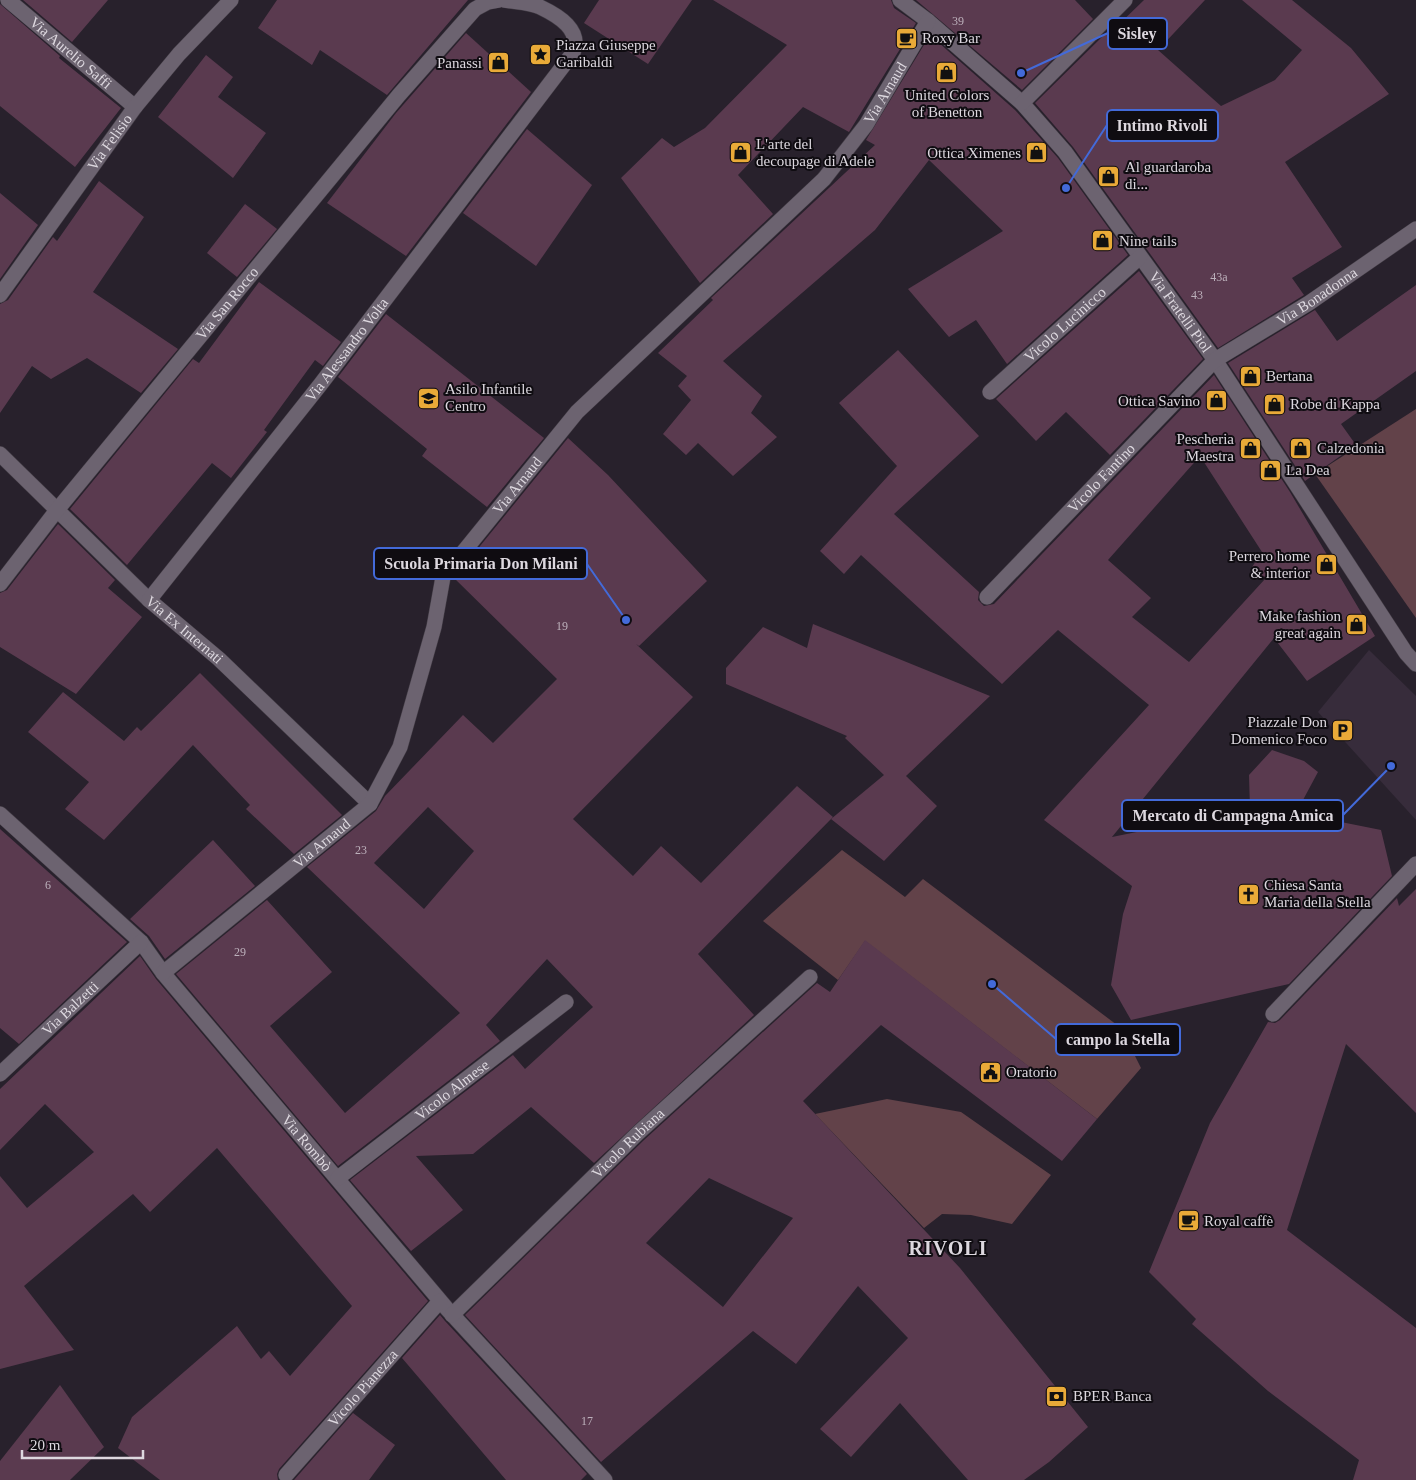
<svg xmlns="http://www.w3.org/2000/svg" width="1416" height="1480" viewBox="0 0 1416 1480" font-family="Georgia,serif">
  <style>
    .built { fill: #372c3b }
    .green { fill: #624249 }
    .building { fill: #5a3a4f; fill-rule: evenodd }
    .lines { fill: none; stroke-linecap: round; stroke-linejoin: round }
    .street-casing { stroke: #423c45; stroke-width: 16 }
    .street { stroke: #6c6370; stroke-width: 15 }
    .labels { text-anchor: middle; stroke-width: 4; stroke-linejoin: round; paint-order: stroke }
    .number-label { font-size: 12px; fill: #bcb0bb }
    .poi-label { font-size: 15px; fill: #ddd8df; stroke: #0f0c11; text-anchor: start }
    .street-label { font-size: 15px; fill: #ddd8df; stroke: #0f0c11 }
    .district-label { font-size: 20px; font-weight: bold; letter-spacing: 1px; fill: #ddd8df; stroke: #0f0c11 }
    .leader { fill: none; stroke: #436ad9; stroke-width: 2 }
    .callout-dot { fill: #436ad9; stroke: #0f0c11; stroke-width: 2 }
    .callout { fill: #0f0c11; stroke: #436ad9; stroke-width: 2 }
    .callout-label { font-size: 16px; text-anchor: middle; font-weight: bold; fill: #ddd8df }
  </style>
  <rect width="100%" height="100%" fill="#28212c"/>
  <path class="built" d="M1369 650 1416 696V820L1318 712Z"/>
  <g class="green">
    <path d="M1416 409V618L1315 474Z"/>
    <path d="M842 850 905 897 923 879 1121 1028 1141 1068 1097 1119 865 941 838 980 763 921Z"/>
    <path d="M887 1099 961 1112 1051 1175 1012 1224 971 1215 942 1214 924 1228 815 1114Z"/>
  </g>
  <g class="building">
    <path d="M23 0H108L72 42Z"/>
    <path d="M277 0H468L387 95 320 50 312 65 258 28Z"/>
    <path d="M599 0H692L648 64 584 23Z"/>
    <path d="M713 0H891L894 8 916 23 849 132 803 107 738 175 773 214 700 283 621 178 662 138 674 147 705 128 787 45Z"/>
    <path d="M916 0H1075L1093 19 1022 90Z"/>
    <path d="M1144 0H1205L1158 50 1221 106 1275 80 1302 50 1242 0H1292L1351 48 1389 94 1285 162 1342 247 1292 278 1304 295 1218 348 1073 147 1035 103 1106 33 1108 35Z"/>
    <path d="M0 4 60 56 59 58 121 108 75 167 0 106Z"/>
    <path d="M466 33 531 92 406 256 327 203 396 113Z"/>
    <path d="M930 35 1015 110 1058 158 1128 255 1007 364 976 320 949 337 908 289 1003 231 929 160 875 230 723 361 762 396 751 413 777 437 733 476 698 443 686 455 663 434 691 400 678 386 687 376 658 353 713 300 711 298 875 145 866 140Z"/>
    <path d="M206 55 233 77 218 97 266 133 233 178 158 117Z"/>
    <path d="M527 129 592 185 536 266 463 213Z"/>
    <path d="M99 181 144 217 93 292 178 349 141 393 87 358 51 379 32 366 0 413V304L8 300 53 237 57 241Z"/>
    <path d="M0 193 38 225 0 279Z"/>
    <path d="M245 204 277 229 237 277 207 253Z"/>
    <path d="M1139 271 1203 359 1110 455 1066 412 1036 441 996 399Z"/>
    <path d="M259 282 341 342 323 366 315 360 264 430 267 432 231 478 212 463 127 565 70 509 193 359 199 363Z"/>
    <path d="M1416 285V371L1341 424 1356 445 1305 481 1228 363 1315 310 1337 341Z"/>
    <path d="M386 314 544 438 487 507 422 456 427 449 338 377Z"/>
    <path d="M898 350 979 436 894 514 979 592 978 600 984 606 994 604 1214 375 1290 492 1375 636 1307 681 1274 638 1112 837 1250 809 1249 775 1272 750 1304 761 1318 772 1296 813 1381 830 1392 876 1289 984 1131 1020 1111 985 1123 914 1132 886 1044 820 1149 705 1058 630 1002 684 861 555 844 574 820 551 897 466 839 403ZM1200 456 1262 552 1252 567 1265 579 1189 662 1132 617 1151 598 1108 560Z"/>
    <path d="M568 438 608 475 707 581 639 646 636 644 693 697 573 819 633 876 661 846 701 883 797 786 833 817 698 954 754 1015 594 1163 531 1107 473 1154 416 1156 463 1210 411 1251 350 1180 513 1055 525 1069 593 1007 547 959 486 1025 500 1041 338 1166 176 974 267 900 332 972 270 1026 345 1113 460 1013 307 867 376 811 385 796 463 715 493 743 557 679 454 578ZM428 807 474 851 424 909 374 863Z"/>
    <path d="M58 524 115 580 108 588 142 617 76 694 0 647V593L7 590Z"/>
    <path d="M813 624 990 696 906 776 937 806 884 861 831 819 884 775 845 738 847 736 726 684V668L763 627 807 648Z"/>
    <path d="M200 673 342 815 294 854 246 809 250 805 193 745 104 840 65 809 89 782 28 732 63 692 124 741 137 727 141 731Z"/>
    <path d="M0 829 127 942 19 1044 0 1028Z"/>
    <path d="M213 840 255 886 165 959 149 936 130 919Z"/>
    <path d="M1416 889V1113L1346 1044 1287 1230 1416 1328V1480H1353L1359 1460 1268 1391 1192 1324 1196 1319 1149 1272 1210 1123 1268 1022 1275 1023 1280 1020 1397 898 1399 906Z"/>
    <path d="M865 940 1097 1119 1062 1161 881 1025 803 1101 960 1268 1088 1427 1049 1462 1024 1480H968L900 1403 851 1457 820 1429 908 1338 858 1286 796 1364 753 1331 601 1462 465 1315 644 1140 817 983 830 992ZM709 1178 793 1218 723 1307 646 1243Z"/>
    <path d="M140 956 156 979 428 1301 279 1469 277 1474 278 1480H160L118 1448 132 1417 237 1326 261 1359 269 1351 290 1376 352 1306 217 1148 150 1212 133 1194 24 1286 74 1350 0 1369V1176L27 1208 94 1152 45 1104 0 1150V1089Z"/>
    <path d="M440 1315 445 1321 587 1474 581 1480H506L402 1358Z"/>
    <path d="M60 1385 104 1447 70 1480H0V1461Z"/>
    <path d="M353 1413 395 1445 369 1480H294Z"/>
  </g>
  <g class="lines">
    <defs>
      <g id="street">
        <path id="s1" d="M8 0 135 107"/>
        <path id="s2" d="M900 0 928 21 1022 103 1065 152 1215 360 1406 653 1416 664"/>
        <path d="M1022 103 1125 0"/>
        <path id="s3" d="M0 295 135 107 179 54 231 0"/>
        <path id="s4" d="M990 392 1140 257"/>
        <path id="s5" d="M0 454 149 600 219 659 370 804"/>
        <path id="s6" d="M0 584 57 510 399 95 475 9 488 2 499 0"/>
        <path id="s7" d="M987 597 1215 360 1309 303 1416 229"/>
        <path id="s8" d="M149 600 320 385 573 53C582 30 559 16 540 7 530 2 515 2 504 0"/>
        <path id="s9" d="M0 814 141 942 163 973 448 1310 605 1480"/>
        <path id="s10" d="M163 973 370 804 400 747 434 627 443 577 577 412 824 179 866 125 928 21"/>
        <path d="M1273 1014 1416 864"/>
        <path id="s11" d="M0 1074 141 942"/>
        <path id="s12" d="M338 1178 566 1002"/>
        <path id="s13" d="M452 1315 638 1133 810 977"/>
        <path id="s14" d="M286 1475 440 1301"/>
      </g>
    </defs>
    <use href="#street" class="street-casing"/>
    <use href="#street" class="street"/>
  </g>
  <defs>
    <symbol id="cafe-square" viewBox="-11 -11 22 22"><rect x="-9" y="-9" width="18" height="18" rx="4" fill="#e9aa38" stroke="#0f0c11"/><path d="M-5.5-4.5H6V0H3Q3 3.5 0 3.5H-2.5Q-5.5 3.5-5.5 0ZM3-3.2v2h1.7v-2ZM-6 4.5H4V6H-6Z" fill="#111"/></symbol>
    <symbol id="sight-square" viewBox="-11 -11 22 22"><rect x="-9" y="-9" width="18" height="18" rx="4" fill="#e9aa38" stroke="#0f0c11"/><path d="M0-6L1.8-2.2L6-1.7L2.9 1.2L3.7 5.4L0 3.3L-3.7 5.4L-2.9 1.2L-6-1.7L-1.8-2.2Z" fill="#111"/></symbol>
    <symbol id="shop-square" viewBox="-11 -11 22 22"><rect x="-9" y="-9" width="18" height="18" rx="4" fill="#e9aa38" stroke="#0f0c11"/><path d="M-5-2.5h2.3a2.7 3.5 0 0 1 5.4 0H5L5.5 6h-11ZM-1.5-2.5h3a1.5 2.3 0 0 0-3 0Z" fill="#111"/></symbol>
    <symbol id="school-square" viewBox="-11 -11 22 22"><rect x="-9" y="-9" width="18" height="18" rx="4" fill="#e9aa38" stroke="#0f0c11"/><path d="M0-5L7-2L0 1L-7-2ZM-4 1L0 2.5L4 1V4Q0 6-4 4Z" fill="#111"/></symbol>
    <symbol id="parking-square" viewBox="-11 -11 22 22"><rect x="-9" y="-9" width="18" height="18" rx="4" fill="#e9aa38" stroke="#0f0c11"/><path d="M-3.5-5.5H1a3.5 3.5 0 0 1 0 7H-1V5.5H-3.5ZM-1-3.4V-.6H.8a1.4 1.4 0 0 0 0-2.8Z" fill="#111"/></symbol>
    <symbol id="church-square" viewBox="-11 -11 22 22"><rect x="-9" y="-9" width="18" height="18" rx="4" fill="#e9aa38" stroke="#0f0c11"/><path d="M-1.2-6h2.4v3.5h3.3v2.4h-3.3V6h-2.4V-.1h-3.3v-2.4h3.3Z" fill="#111"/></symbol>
    <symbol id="civic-square" viewBox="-11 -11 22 22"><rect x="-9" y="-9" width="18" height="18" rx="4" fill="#e9aa38" stroke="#0f0c11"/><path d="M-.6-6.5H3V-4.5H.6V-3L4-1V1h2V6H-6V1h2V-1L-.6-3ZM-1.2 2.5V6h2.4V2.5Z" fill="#111"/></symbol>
    <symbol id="bank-square" viewBox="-11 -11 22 22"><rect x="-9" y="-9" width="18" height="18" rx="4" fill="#e9aa38" stroke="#0f0c11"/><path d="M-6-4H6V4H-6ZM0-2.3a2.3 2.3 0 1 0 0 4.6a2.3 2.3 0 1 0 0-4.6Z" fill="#111"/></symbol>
  </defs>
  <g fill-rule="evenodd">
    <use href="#cafe-square" x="894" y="26" width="25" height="25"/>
    <use href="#sight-square" x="528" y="42" width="25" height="25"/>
    <use href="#shop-square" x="486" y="50" width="25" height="25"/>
    <use href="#shop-square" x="934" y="60" width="25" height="25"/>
    <use href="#shop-square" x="728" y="140" width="25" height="25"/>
    <use href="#shop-square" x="1024" y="140" width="25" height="25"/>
    <use href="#shop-square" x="1096" y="164" width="25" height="25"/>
    <use href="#shop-square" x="1090" y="228" width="25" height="25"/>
    <use href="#shop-square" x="1238" y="364" width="25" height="25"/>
    <use href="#school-square" x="416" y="386" width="25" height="25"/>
    <use href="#shop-square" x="1204" y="388" width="25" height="25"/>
    <use href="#shop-square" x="1262" y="392" width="25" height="25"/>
    <use href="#shop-square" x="1238" y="436" width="25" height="25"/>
    <use href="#shop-square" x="1288" y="436" width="25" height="25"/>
    <use href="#shop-square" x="1258" y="458" width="25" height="25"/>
    <use href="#shop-square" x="1314" y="552" width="25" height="25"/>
    <use href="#shop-square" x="1344" y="612" width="25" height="25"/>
    <use href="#parking-square" x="1330" y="718" width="25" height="25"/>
    <use href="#church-square" x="1236" y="882" width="25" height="25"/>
    <use href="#civic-square" x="978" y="1060" width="25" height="25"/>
    <use href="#cafe-square" x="1176" y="1208" width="25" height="25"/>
    <use href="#bank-square" x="1044" y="1384" width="25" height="25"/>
  </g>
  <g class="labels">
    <g class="number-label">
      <text x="958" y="25">39</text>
      <text x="1219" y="281">43a</text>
      <text x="1197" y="299">43</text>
      <text x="562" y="630">19</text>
      <text x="361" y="854">23</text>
      <text x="48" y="889">6</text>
      <text x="240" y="956">29</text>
      <text x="587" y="1425">17</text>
    </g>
    <g class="poi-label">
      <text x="922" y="43">Roxy Bar</text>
      <text x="556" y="50">Piazza Giuseppe<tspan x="556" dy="17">Garibaldi</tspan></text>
      <text x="482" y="68" text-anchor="end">Panassi</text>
      <text x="947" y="100" text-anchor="middle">United Colors<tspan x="947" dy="17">of Benetton</tspan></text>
      <text x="756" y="149">L'arte del<tspan x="756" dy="17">decoupage di Adele</tspan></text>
      <text x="1021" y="158" text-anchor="end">Ottica Ximenes</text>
      <text x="1125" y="172">Al guardaroba<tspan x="1125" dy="17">di...</tspan></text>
      <text x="1119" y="246">Nine tails</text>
      <text x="1266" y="381">Bertana</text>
      <text x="445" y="394">Asilo Infantile<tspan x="445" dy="17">Centro</tspan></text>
      <text x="1200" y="406" text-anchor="end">Ottica Savino</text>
      <text x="1290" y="409">Robe di Kappa</text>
      <text x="1234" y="444" text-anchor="end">Pescheria<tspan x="1234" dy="17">Maestra</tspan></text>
      <text x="1317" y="453">Calzedonia</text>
      <text x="1286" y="475">La Dea</text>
      <text x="1310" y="561" text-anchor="end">Perrero home<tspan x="1310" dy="17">&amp; interior</tspan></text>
      <text x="1341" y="621" text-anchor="end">Make fashion<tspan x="1341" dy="17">great again</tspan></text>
      <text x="1327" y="727" text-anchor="end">Piazzale Don<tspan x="1327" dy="17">Domenico Foco</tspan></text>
      <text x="1264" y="890">Chiesa Santa<tspan x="1264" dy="17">Maria della Stella</tspan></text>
      <text x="1006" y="1077">Oratorio</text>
      <text x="1204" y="1226">Royal caffè</text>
      <text x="1073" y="1401">BPER Banca</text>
    </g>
    <g class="street-label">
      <text dy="5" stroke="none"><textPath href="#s1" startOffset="82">Via Aurelio Saffi</textPath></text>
      <text dy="5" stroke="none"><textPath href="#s10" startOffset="1165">Via Arnaud</textPath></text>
      <text dy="5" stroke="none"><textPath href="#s3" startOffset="188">Via Felisio</textPath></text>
      <text dy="5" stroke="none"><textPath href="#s7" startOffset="449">Via Bonadonna</textPath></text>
      <text dy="5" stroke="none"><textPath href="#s6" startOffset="361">Via San Rocco</textPath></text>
      <text dy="5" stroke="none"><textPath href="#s2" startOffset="422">Via Fratelli Piol</textPath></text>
      <text dy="5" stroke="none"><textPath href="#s4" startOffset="101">Vicolo Lucinicco</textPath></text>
      <text dy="5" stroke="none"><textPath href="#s8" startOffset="319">Via Alessandro Volta</textPath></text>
      <text dy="5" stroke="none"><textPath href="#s7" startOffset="165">Vicolo Fantino</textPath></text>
      <text dy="5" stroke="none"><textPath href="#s10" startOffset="625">Via Arnaud</textPath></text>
      <text dy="5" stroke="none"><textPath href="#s5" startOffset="255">Via Ex Internati</textPath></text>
      <text dy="5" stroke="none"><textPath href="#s10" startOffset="205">Via Arnaud</textPath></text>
      <text dy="5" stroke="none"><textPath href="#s11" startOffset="96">Via Balzetti</textPath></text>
      <text dy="5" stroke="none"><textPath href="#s12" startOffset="144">Vicolo Almese</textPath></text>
      <text dy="5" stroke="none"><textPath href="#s9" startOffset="451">Via Rombò</textPath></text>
      <text dy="5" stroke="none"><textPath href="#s13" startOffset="246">Vicolo Rubiana</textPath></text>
      <text dy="5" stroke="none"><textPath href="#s14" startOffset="116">Vicolo Pianezza</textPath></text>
    </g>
    <g class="district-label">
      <text x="948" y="1255">RIVOLI</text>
    </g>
  </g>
  <path class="leader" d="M1021 73L1108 33M1066 188L1107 125M626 620L587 564M1391 766L1343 815M992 984L1056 1039"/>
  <g class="callout-dot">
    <circle cx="1021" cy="73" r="5"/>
    <circle cx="1066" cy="188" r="5"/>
    <circle cx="626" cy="620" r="5"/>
    <circle cx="1391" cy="766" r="5"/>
    <circle cx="992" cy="984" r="5"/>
  </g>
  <g class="callout">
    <rect x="1108" y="18" width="59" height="31" rx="5"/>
    <rect x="1107" y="110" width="111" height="31" rx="5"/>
    <rect x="374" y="548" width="213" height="31" rx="5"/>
    <rect x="1122" y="800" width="221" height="31" rx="5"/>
    <rect x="1056" y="1024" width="124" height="31" rx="5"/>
  </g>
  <g class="callout-label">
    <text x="1137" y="39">Sisley</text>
    <text x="1162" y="131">Intimo Rivoli</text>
    <text x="481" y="569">Scuola Primaria Don Milani</text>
    <text x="1233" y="821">Mercato di Campagna Amica</text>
    <text x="1118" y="1045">campo la Stella</text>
  </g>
  <path d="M22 1450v8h121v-8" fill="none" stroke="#ddd8df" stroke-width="2.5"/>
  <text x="30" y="1450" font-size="15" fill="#ddd8df" stroke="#0f0c11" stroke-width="4" paint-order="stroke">20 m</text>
</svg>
